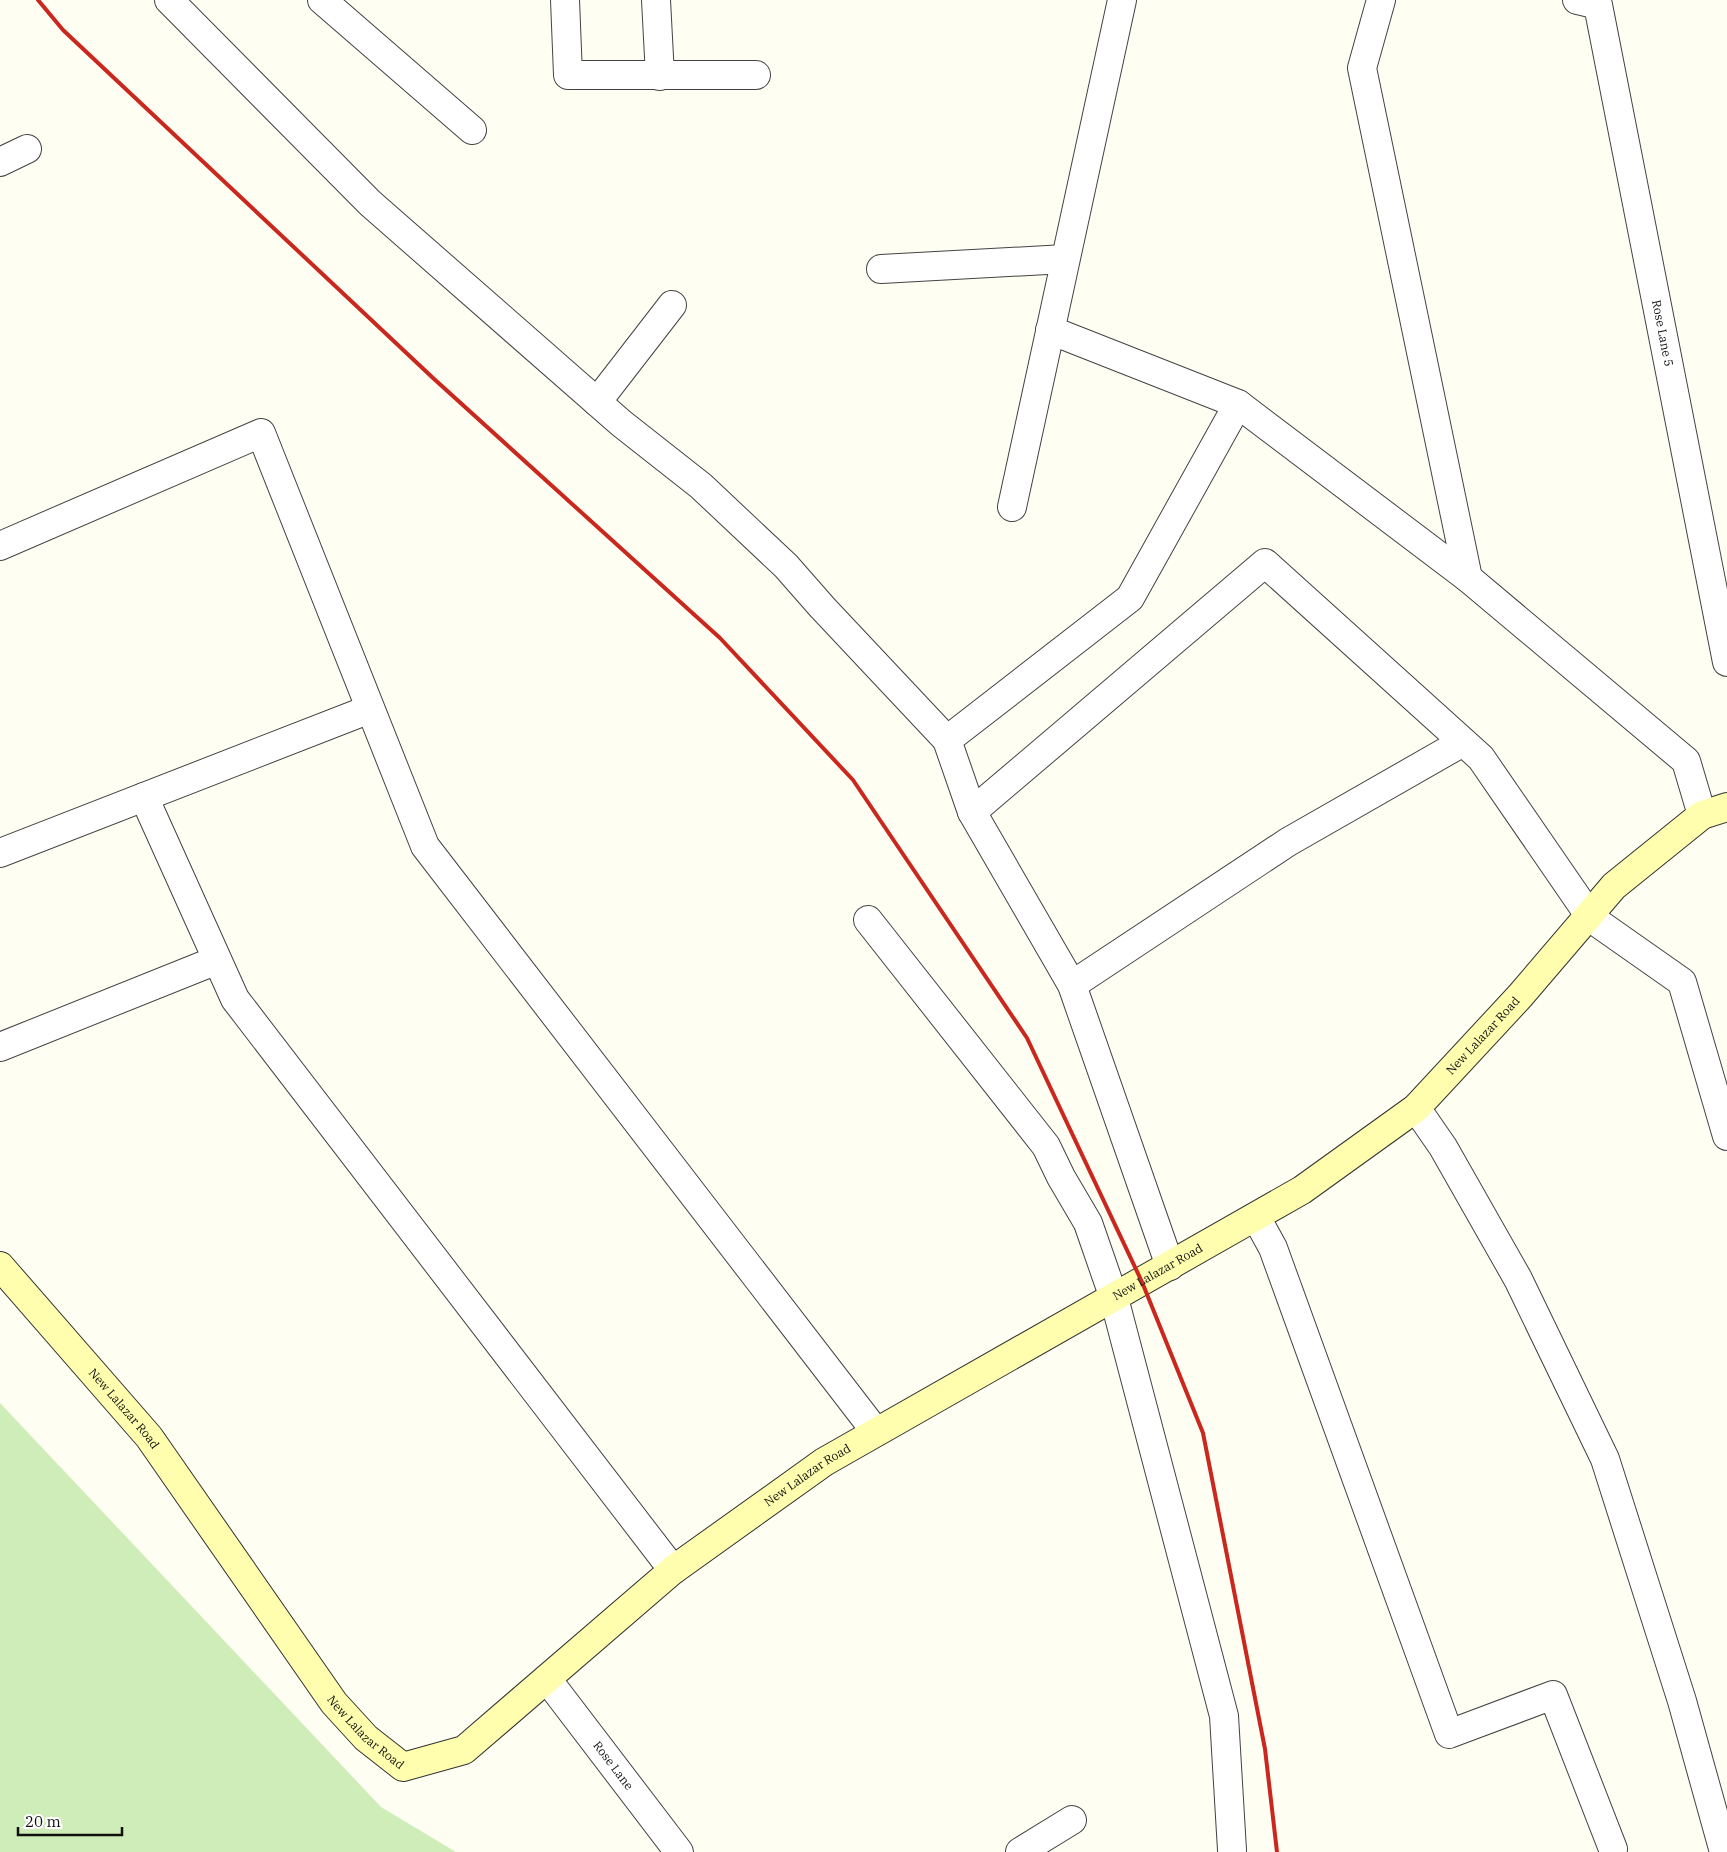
<svg xmlns="http://www.w3.org/2000/svg" width="1727" height="1852" viewBox="0 0 1727 1852" font-family="'IBM Plex Serif',serif">
  <style>
    .green { fill: #cfedb9 }
    .lines { fill: none; stroke-linecap: round; stroke-linejoin: round }
    .street-casing { stroke: #434343; stroke-width: 30 }
    .secondary-casing { stroke: #323232; stroke-width: 30 }
    .street { stroke: #fff; stroke-width: 28 }
    .secondary { stroke: #fffeae; stroke-width: 28 }
    .rail { stroke: #ca271e; stroke-width: 4 }
    .labels { text-anchor: middle; stroke-width: 5; stroke-linejoin: round; paint-order: stroke }
    .street-label { font-size: 12px; fill: #101010; stroke: #fff }
  </style>
  <rect width="100%" height="100%" fill="#fffef3"/>
  <path class="green" d="M0 1403 381 1807 456 1852H0Z"/>
  <g class="lines">
    <defs>
      <g id="street">
        <path d="M169 0 370 203 621 423 701 486 786 566 822 607 947 740"/>
        <path d="M322 0 472 130"/>
        <path d="M565 0 568 75H756"/>
        <path d="M656 0 660 76"/>
        <path d="M1381 0 1362 68 1468 578"/>
        <path id="s1" d="M1577 0 1598 5 1727 662"/>
        <path d="M0 162 27 149"/>
        <path d="M881 269 1065 259"/>
        <path d="M1050 330 1238 404 1468 578 1686 761 1702 815"/>
        <path d="M597 402 672 305"/>
        <path d="M1012 507 1122 0"/>
        <path d="M0 546 261 433 425 846 876 1432"/>
        <path d="M144 797 235 999 673 1570"/>
        <path d="M972 812 1265 563 1481 758 1589 915"/>
        <path d="M0 853 370 709"/>
        <path d="M1588 916 1682 982 1727 1136"/>
        <path d="M868 920 1046 1146 1061 1177 1088 1223 1114 1298 1224 1716 1232 1850"/>
        <path d="M1072 985 1288 842 1463 742"/>
        <path d="M0 1047 217 960"/>
        <path d="M1416 1108 1443 1147 1518 1279 1605 1459 1682 1701 1724 1852"/>
        <path d="M1256 1217 1273 1248 1449 1734 1553 1695 1613 1849"/>
        <path d="M1170 1266 1072 985 972 812 947 740 1130 598 1238 404"/>
        <path id="s2" d="M547 1679 679 1852"/>
        <path d="M1020 1852 1072 1820"/>
      </g>
      <g id="secondary">
        <path id="s3" d="M0 1266 149 1437 334 1703 366 1738 403 1767 464 1750 673 1570 824 1462 1302 1190 1416 1108 1520 996 1614 886 1702 815 1727 807"/>
      </g>
    </defs>
    <use href="#street" class="street-casing"/>
    <use href="#secondary" class="secondary-casing"/>
    <use href="#street" class="street"/>
    <use href="#secondary" class="secondary"/>
    <path class="rail" d="M38 0 63 30 433 378 720 638 853 780 1027 1038 1142 1282 1203 1433 1265 1749 1277 1852"/>
  </g>
  <g class="labels">
    <g class="street-label">
      <text dy="4" stroke="none"><textPath href="#s1" startOffset="356">Rose Lane 5</textPath></text>
      <text dy="4" stroke="none"><textPath href="#s3" startOffset="1959">New Lalazar Road</textPath></text>
      <text dy="4" stroke="none"><textPath href="#s3" startOffset="1554">New Lalazar Road</textPath></text>
      <text dy="4" stroke="none"><textPath href="#s3" startOffset="189">New Lalazar Road</textPath></text>
      <text dy="4" stroke="none"><textPath href="#s3" startOffset="1149">New Lalazar Road</textPath></text>
      <text dy="4" stroke="none"><textPath href="#s3" startOffset="594">New Lalazar Road</textPath></text>
      <text dy="4" stroke="none"><textPath href="#s2" startOffset="109">Rose Lane</textPath></text>
    </g>
  </g>
  <path d="M18 1827v8h104v-8" fill="none" stroke="#101010" stroke-width="2.5"/>
  <text x="25" y="1827" font-size="15" fill="#101010" stroke="#ffffff" stroke-width="4" paint-order="stroke">20 m</text>
</svg>
